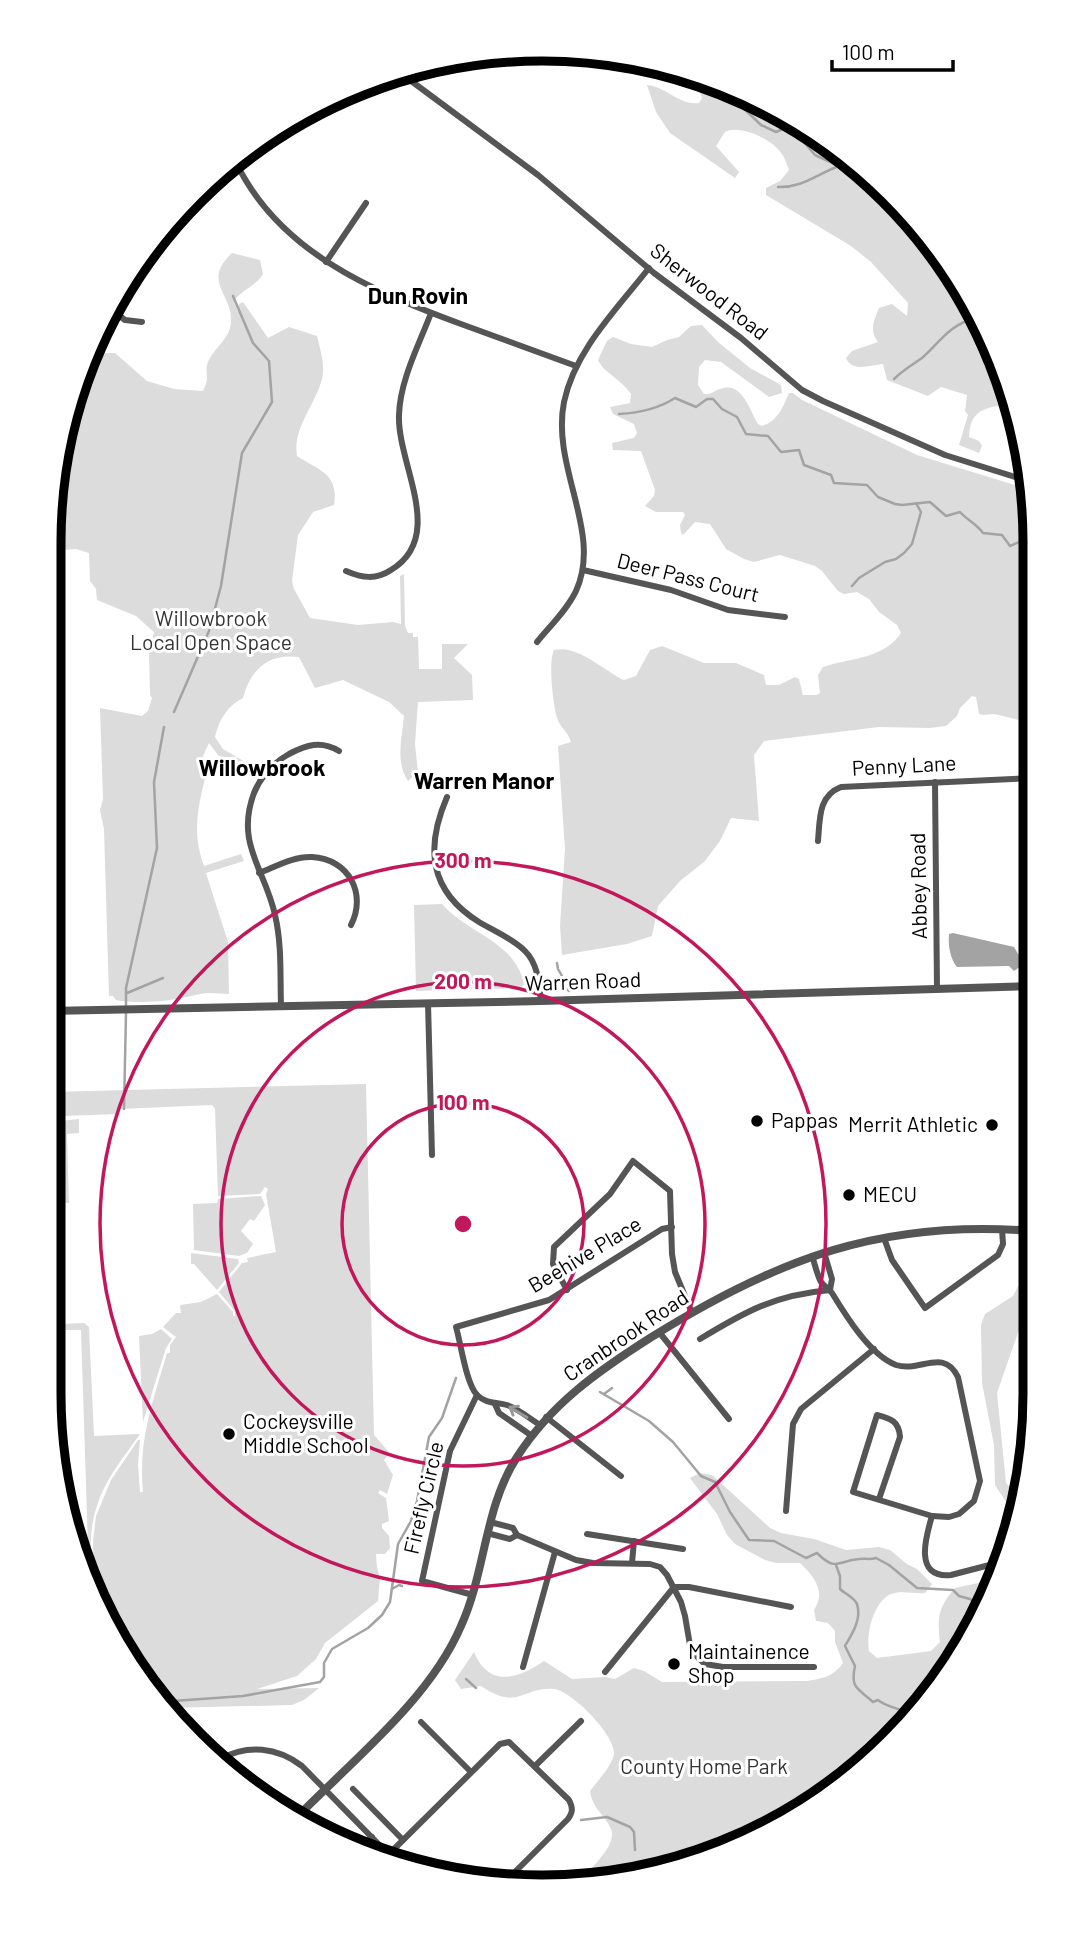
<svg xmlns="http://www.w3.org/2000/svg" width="1084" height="1936" viewBox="0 0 1084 1936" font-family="Barlow,sans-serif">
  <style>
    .green { fill: #dcdcdc }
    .water { fill: #a3a3a3 }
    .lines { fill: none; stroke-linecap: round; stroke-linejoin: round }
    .stream { stroke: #a3a3a3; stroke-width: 2.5 }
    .minor { stroke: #555; stroke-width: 6 }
    .tertiary { stroke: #555; stroke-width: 8 }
    .oneway { stroke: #999 }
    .ring { fill: none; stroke: #c2185b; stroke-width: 3.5 }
    .poi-dot { fill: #000; stroke: #fff; stroke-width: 2.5 }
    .labels { text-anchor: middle; stroke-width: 6; stroke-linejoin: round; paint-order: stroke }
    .street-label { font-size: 21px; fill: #000; stroke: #fff }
    .park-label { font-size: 21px; fill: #333; stroke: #fff }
    .poi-label { font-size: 21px; fill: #000; stroke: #fff; text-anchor: start }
    .neighbourhood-label { font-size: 23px; font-weight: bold; fill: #000; stroke: #fff }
    .rim { fill: none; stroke: #000; stroke-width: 9 }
    .centre { fill: #c2185b; stroke: #fff; stroke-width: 3.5 }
    .ring-label { font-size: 21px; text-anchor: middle; font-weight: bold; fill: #c2185b; stroke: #fff; stroke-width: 6; stroke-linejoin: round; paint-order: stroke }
  </style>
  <rect width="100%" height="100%" fill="#fff"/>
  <g class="green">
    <path d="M669 68 701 75 789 115 890 193 952 268 1009 383 1016 413 1011 414 998 406C978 409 970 416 969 437L979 441 982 446 979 453 959 445 968 415 965 411 967 395 941 387 928 396 887 380 883 364C870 365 853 373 846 358L852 351 878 342C869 331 874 320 879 308L892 304 907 316 908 303 871 262 851 246 766 195V188L780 181 789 170C787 165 785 158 782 154 773 140 741 124 725 132L716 146 739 172 735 178 670 133 656 112 647 85C665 86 680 106 699 103L702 98 697 86Z"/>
    <path d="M232 253 260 260 263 274C254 288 244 288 234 301L238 312 239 304 243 302 268 338 289 327 317 336C320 349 324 361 323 374 318 403 292 426 297 456 320 471 339 474 334 505L313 512 298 535 292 581 294 589 310 618 358 625 393 622 401 624 400 576 404 574 405 626 408 633H413V637H418L419 669H442V644H468L454 658 472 675 473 700 418 702 415 744 418 772 408 781C395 761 402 739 404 716L389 702 343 680 315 688 299 657C268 653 251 669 243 698 227 706 219 720 215 737L223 749 257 769 253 775 218 755 209 743 203 756 208 765C200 802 190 828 204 866L241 854 244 861 206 873 228 942 229 994C220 994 209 992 200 994 175 1000 144 1005 116 1000L113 996H109L104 829 100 810 103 799 100 708 142 716 148 711 152 698 150 695 149 653 154 632 136 616 97 600 96 589 90 581 89 553 76 549 50 551V510L75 384 92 347 100 353H115L147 381 174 389 203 391C210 376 205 377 207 365 210 352 227 341 230 328 238 296 199 284 232 253Z"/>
    <path d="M702 325 718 342 750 368 781 385 782 393 769 397 721 362 705 360 699 367 698 385 704 394C712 395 713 391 720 389 742 380 750 411 758 424L762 426C778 421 783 407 789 393H793L802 400 917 455 1018 486 1031 493 1032 723 994 714 983 715 979 714 976 697 972 696 960 708 957 716 946 726 930 728 879 727 764 741 754 755 759 821 731 818 720 841 704 862 680 881 658 906 652 936 627 944 562 955 560 926 565 849 558 746 571 742C568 732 560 727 557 718 553 704 548 663 554 650 578 644 604 671 624 680L636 676 650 650 662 646 704 663H736L764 675 766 685H779L795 677 799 679 803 695H817L820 693 818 675 823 667C850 658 884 659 901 633L897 625 879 612 869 599 857 592 844 594 838 591 822 571 815 566 780 555 754 562 744 559 726 549 710 524 695 522 683 535 681 533 680 525 685 515 683 512H656L645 506 654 496 655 490 641 451 613 450 612 443 634 438 637 433 634 424 613 414 610 407 630 403 631 394C622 380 603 372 598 360L607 341 613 337 631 344 652 347 667 340 679 337 691 326Z"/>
    <path d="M442 904C468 934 515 941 524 984L521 988 416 991 414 905Z"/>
    <path d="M366 1084 374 1435 388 1451 389 1454 384 1460 393 1475 387 1494 380 1490 378 1493 386 1498 389 1521 382 1524V1528L389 1536 390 1548 385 1554H376L377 1567 380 1578 378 1601 325 1643 316 1659 297 1676 257 1689 319 1688 304 1700 292 1705 165 1708 151 1694 94 1588 93 1541 96 1516 111 1480 138 1440H140L138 1465 140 1492H143C138 1440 153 1401 167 1353H170V1345L176 1337 163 1327 176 1313H181L180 1305 201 1302 217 1294 233 1312V1316H235V1311L219 1292 242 1263 248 1262 247 1258 276 1252 266 1194 268 1189 265 1187 260 1194 218 1196 215 1109 212 1105 119 1109V1114L62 1116 49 1122V1092Z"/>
    <path d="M79 1119V1133L67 1134 69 1203H64L60 1199 58 1148 54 1128 60 1121Z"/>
    <path d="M261 1196 265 1205 254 1221 250 1219 241 1231 253 1244 247 1253 239 1256 194 1250 193 1204 217 1203 218 1199Z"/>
    <path d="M191 1253 238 1259 239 1263 217 1290 194 1264H191Z"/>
    <path d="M1018 1286 1029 1288 1030 1298 997 1393 1006 1483 1013 1491 1021 1489 1015 1521 1014 1514 995 1485 994 1445 982 1383 981 1325 985 1314 1013 1296Z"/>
    <path d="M49 1318 60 1324 84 1323 89 1327 94 1436 140 1434C124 1457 105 1479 97 1506 88 1531 91 1558 92 1584L89 1579 81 1330H49Z"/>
    <path d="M161 1329 172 1339 166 1348 143 1422 139 1336 152 1334Z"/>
    <path d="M700 1473 712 1475 770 1528 781 1533 814 1539 846 1550 879 1547 890 1550 907 1564 917 1569 932 1584 925 1593C915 1594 900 1590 891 1594 873 1602 866 1634 869 1651L877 1658 931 1651 940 1642C937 1617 938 1608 955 1588L997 1579 969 1641 867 1765 730 1850 579 1885C587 1869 618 1847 611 1829 604 1813 593 1810 590 1791 598 1780 612 1766 614 1754 616 1736 572 1691 554 1689 522 1686 519 1712 481 1686L461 1689 455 1680 474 1652C489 1688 518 1679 544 1661L572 1679 605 1677 615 1679 634 1668 644 1671 662 1682 807 1681C823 1678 833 1677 843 1663L835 1642V1631L828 1623 816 1621 814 1610C826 1592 815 1577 800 1563H776L765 1560 735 1544 727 1535 717 1514 690 1478Z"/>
  </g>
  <path class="water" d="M953 933 1014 947 1021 959V966L1014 971 1009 966 957 967C950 958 948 946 949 934Z"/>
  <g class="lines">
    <g class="stream">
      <path d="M717 83 761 125 776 132 790 126 815 155 839 166 865 174"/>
      <path d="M839 166V154"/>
      <path d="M872 179 878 192 892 195"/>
      <path d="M778 187C802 188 817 174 839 166"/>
      <path d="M909 216 925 239 930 241"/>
      <path d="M894 379C903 370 912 365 922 358 940 342 950 324 976 318"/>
      <path d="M619 414C638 413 658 409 675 398L696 407 707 399H713L722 409 737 417 746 434 768 436 781 452 799 450 804 465 831 475 834 483 867 485 878 497 895 504 902 505 930 502 946 516 960 512C967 520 977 524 983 533L1002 535 1010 546 1026 539 1031 554"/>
      <path d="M852 586 859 578 885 562 896 559 904 553 912 544 921 512 916 503"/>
      <path d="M174 712 209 631 221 586 242 453 272 402 269 361 253 343 233 296"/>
      <path d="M557 963 558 969 562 976 560 982 569 991"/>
      <path d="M127 993 163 978"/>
      <path d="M126 1006V988L157 848 154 782 164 727"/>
      <path d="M124 1109 126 1013"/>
      <path d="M600 1392 649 1421 673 1442 701 1476 715 1482 730 1512 749 1540 774 1541 806 1558 817 1553C836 1572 837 1561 859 1559 865 1558 869 1560 876 1558L889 1565 917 1588 953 1590 959 1596 970 1599 983 1609"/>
      <path d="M604 1394 612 1388"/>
      <path d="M836 1565 840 1576V1589C844 1593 855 1598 857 1604 862 1619 852 1634 845 1646L855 1666C850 1689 858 1688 873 1702L878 1700C888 1708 898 1707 908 1714"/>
      <path d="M392 1589 399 1585 402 1586"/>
      <path d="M466 1679 476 1688"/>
      <path d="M159 1702 243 1696 320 1682 324 1677V1663L332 1649 368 1628 382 1615 390 1602 398 1544 411 1521 417 1501 429 1437 442 1418 456 1378"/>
      <path d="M581 1820 607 1817 630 1827 634 1832 635 1850"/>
    </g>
    <g class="minor">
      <path d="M399 72 538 175 654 273 741 338 802 390 823 401 945 455 1031 482"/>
      <path d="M234 158C276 251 372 291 461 324 499 338 538 352 576 366"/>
      <path d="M326 262 366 203"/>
      <path d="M109 308 125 320 142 322"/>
      <path d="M583 570 671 590 728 610 785 617"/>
      <path d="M346 571C362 578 376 580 391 570 447 536 397 464 399 415 400 380 419 345 431 313"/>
      <path d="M537 642C550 626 567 610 576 591 603 532 551 468 564 402 575 350 617 309 649 268"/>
      <path d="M935 782 937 989"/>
      <path d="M447 797C425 848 429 891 479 922 494 931 512 938 525 951 538 964 539 983 541 1001"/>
      <path d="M818 841C820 819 818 796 841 787L1032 778"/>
      <path d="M259 873C275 867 294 856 312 857 349 859 367 894 351 925"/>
      <path d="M49 986 51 1011"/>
      <path d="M428 1003 432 1155"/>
      <path d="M281 1006C280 976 282 944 275 915 265 869 235 844 254 793 261 776 273 763 289 754 306 745 321 740 339 751"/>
      <path d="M884 1238 892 1260 925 1308 998 1255 1003 1244 1002 1229"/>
      <path d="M824 1252 832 1279 830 1290"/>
      <path d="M812 1256C815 1264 817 1275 821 1282 824 1286 829 1289 832 1293 846 1316 870 1355 896 1365 920 1373 943 1347 958 1377L980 1481 974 1501 959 1514 949 1517 932 1516 853 1492 877 1415C891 1419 899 1421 900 1437L879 1499"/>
      <path d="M567 1290 553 1264 554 1247 610 1194 633 1161 670 1191 672 1254 675 1272 692 1313"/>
      <path d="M659 1332 729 1419"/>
      <path d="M700 1339C746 1311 775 1295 830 1290"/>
      <path d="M495 1404 499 1413 532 1436"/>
      <path d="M546 1417 621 1476"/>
      <path d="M540 1425C530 1419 519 1409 507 1405 497 1402 486 1404 477 1395 466 1383 461 1344 456 1327L549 1300 662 1229 672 1227"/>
      <path d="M786 1511 793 1424 801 1409 874 1349"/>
      <path d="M932 1516C926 1536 913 1579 951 1575L1005 1561"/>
      <path d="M490 1522 513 1528 517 1535"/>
      <path d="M487 1533 510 1539 517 1535"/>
      <path d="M587 1534 683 1549"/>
      <path d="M517 1535 576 1560 593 1563 650 1564 660 1567 667 1575 681 1602 685 1616 691 1651 705 1664 723 1667H814"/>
      <path d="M632 1563 634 1541"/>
      <path d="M473 1595 422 1581 450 1451 477 1395"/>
      <path d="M523 1667 555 1552"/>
      <path d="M605 1672 674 1587H689L791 1607"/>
      <path d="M421 1722 471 1772"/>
      <path d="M220 1759C248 1744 277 1747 302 1766L397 1863"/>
      <path d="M535 1766 581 1721"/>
      <path d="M353 1789 403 1840"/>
      <path d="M362 1846 372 1837"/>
      <path d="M389 1854 500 1744 509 1742 569 1800C573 1808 573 1812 568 1819L508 1879"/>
    </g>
    <g class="tertiary">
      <path d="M49 1011 541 1001 1033 986"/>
      <path d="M297 1817C352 1761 430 1699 461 1626 486 1571 484 1508 517 1457 551 1404 598 1371 650 1338 776 1259 882 1219 1033 1231"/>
    </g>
  </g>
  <defs><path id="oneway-shaft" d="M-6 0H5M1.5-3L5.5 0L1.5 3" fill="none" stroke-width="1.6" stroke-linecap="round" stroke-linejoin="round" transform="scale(1.75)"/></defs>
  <use class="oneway" href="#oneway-shaft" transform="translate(518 1412) rotate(-149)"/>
  <g class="ring">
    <circle cx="463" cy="1224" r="121"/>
    <circle cx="463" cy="1224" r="242"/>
    <circle cx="463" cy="1224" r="363"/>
  </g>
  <g class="poi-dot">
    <circle cx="757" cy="1121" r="7"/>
    <circle cx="992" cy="1125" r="7"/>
    <circle cx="849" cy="1195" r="7"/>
    <circle cx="229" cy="1434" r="7"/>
    <circle cx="674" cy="1664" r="7"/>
  </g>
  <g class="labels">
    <g class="street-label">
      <text transform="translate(709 292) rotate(38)" y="7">Sherwood Road</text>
      <text transform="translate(688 578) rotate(14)" y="7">Deer Pass Court</text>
      <text transform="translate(904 766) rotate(-3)" y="7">Penny Lane</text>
      <text transform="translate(919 886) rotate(-91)" y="7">Abbey Road</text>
      <text transform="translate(583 982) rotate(-2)" y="7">Warren Road</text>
      <text transform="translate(585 1255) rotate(-31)" y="7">Beehive Place</text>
      <text transform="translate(626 1336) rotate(-34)" y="7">Cranbrook Road</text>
      <text transform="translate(424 1498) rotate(-77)" y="7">Firefly Circle</text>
    </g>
    <g class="park-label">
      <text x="211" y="626">Willowbrook<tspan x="211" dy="24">Local Open Space</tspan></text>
      <text x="704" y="1774">County Home Park</text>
    </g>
    <g class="poi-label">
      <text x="771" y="1128">Pappas</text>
      <text x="978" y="1132" text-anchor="end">Merrit Athletic</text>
      <text x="863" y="1202">MECU</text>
      <text x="243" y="1429">Cockeysville<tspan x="243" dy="24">Middle School</tspan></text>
      <text x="688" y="1659">Maintainence<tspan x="688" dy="24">Shop</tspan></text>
    </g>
    <g class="neighbourhood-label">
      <text x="418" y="304">Dun Rovin</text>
      <text x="262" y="776">Willowbrook</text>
      <text x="484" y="789">Warren Manor</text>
    </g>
  </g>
  <path d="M0 0H1084V1936H0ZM542 61H542A481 481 0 0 1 1023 542V1394A481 481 0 0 1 542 1875H542A481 481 0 0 1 61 1394V542A481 481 0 0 1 542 61Z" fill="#fff" fill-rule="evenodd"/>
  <path class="rim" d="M542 61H542A481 481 0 0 1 1023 542V1394A481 481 0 0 1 542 1875H542A481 481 0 0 1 61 1394V542A481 481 0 0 1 542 61Z"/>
  <circle cx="463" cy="1224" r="10" class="centre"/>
  <g class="ring-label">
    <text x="463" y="868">300 m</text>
    <text x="463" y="989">200 m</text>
    <text x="463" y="1110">100 m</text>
  </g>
  <path d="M832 60v10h121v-10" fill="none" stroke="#000000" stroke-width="3.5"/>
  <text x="842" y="60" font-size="21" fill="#000000" stroke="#ffffff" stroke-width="5" paint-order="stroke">100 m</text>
</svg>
